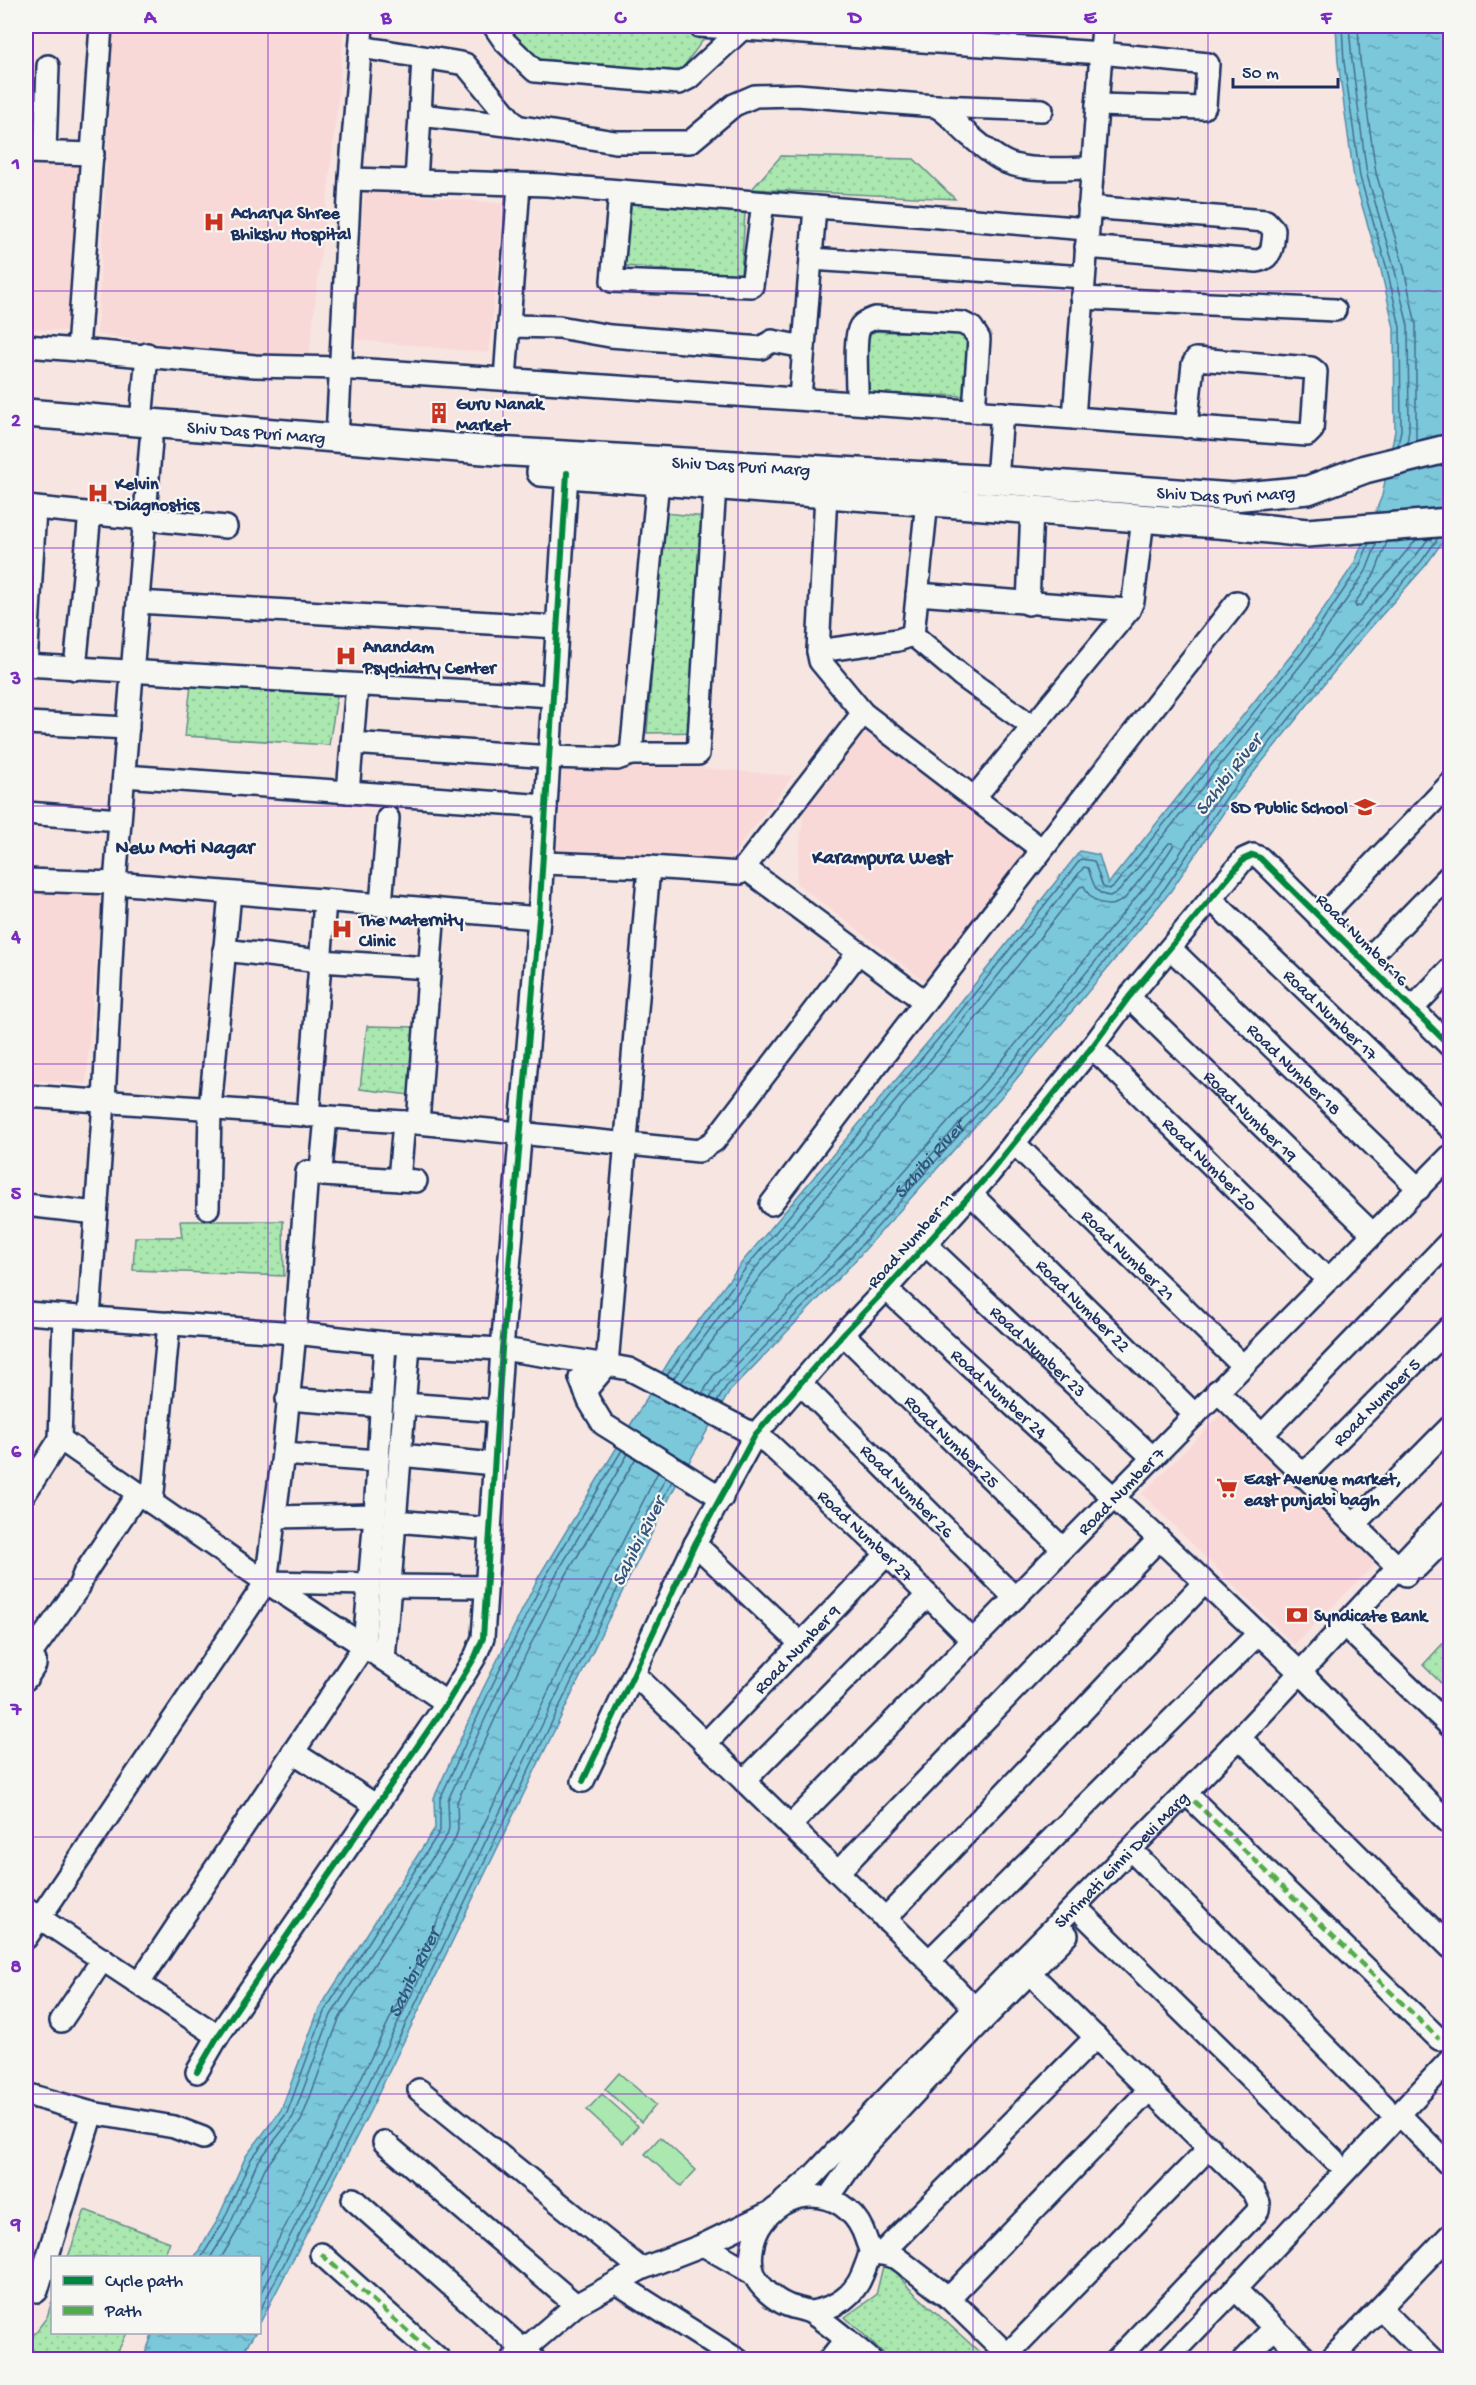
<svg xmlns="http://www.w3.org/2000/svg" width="1476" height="2385" viewBox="0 0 1476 2385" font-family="'Gochi Hand',sans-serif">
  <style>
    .built { fill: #f8d9d7 }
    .park { fill: url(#park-dots); stroke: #628c86; stroke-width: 1.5 }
    .pitch { fill: #aae8af; stroke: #628c86; stroke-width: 1.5 }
    .water { fill: url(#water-ripples); stroke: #558ba9; stroke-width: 1.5 }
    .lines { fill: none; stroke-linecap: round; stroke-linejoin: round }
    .shore { stroke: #426c90; stroke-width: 1.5 }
    .minor-casing { stroke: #1b2f5e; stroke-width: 26 }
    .major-casing { stroke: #1b2f5e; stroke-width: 32 }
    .minor { stroke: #f6f6f2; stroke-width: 21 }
    .major { stroke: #f6f6f2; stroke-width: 27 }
    .quiet { stroke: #52ab49; stroke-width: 4.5; stroke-dasharray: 9 4.5; stroke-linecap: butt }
    .cycleway-casing { stroke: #f6f6f2; stroke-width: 10 }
    .cycleway { stroke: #00873e; stroke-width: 6 }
    .grid { fill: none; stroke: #7b2cbf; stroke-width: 1.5; stroke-opacity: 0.55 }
    .labels { text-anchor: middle; stroke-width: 4.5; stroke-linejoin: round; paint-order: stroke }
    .poi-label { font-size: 18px; font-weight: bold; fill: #1b2f5e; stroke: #f6f6f2; text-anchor: start }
    .street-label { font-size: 18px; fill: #1b2f5e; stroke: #f6f6f2 }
    .water-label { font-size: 20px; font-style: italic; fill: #33557d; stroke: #f6f6f2 }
    .neighbourhood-label { font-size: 20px; font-weight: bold; fill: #1b2f5e; stroke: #f6f6f2 }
    .neatline { fill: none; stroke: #7b2cbf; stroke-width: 2 }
    .grid-label { font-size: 20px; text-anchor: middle; font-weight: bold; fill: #7b2cbf }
  </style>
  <defs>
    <pattern id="park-dots" width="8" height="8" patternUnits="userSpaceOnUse" patternTransform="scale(1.5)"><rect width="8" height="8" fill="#aae8af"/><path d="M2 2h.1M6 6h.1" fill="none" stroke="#92c799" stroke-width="1.8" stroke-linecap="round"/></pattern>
    <pattern id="water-ripples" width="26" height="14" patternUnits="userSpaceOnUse" patternTransform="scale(1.5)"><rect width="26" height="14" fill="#7cc8db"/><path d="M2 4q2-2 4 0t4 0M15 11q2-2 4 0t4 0" fill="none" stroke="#65a3b5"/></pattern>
  </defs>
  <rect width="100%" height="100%" fill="#f7e5e2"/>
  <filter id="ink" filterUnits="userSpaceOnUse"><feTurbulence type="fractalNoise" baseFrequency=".0167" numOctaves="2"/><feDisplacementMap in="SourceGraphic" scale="12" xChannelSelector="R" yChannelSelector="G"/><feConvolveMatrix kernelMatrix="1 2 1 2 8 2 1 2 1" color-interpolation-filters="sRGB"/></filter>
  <g filter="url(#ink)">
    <g class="built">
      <path d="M114 26H344L337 110 308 367 97 334Z"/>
      <path d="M26 155 79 158 69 331 26 329Z"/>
      <path d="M365 190 504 204 489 353 350 339Z"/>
      <path d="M861 720 1043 858 940 993 796 883 804 805Z"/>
      <path d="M563 756 793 776 725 865 557 857Z"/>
      <path d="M26 884 102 889 86 1084 26 1080Z"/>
      <path d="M1229 1406 1381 1558 1294 1645 1142 1494Z"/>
    </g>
    <g class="park">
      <path d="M512 26H590L706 36 679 73 537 59 515 38Z"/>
      <path d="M781 156 914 159 955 199 752 189Z"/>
      <path d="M613 201 745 212 741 276 614 265Z"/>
      <path d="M863 331 972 334 969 396 861 393Z"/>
      <path d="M664 513 716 518 702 732 647 733Z"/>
      <path d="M191 685 337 696 329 745 185 736Z"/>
      <path d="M367 1026 415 1027 410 1095 360 1089Z"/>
      <path d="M180 1221H283L284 1276 133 1270 135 1237H182Z"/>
      <path d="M1450 1636V1692L1423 1665Z"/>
      <path d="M85 2210 170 2242 163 2257H68Z"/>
      <path d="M885 2258 909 2288 987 2359H890L845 2317 876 2295Z"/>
      <path d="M52 2301V2332L127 2333 114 2359H26V2345L47 2317Z"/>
    </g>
    <g class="pitch">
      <path d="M619 2073 656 2105 641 2122 605 2089Z"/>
      <path d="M602 2094 638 2126 623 2143 587 2110Z"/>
      <path d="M660 2137 696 2170 681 2186 645 2154Z"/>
    </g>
    <g class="water">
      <path d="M1336 26H1450V531L1426 565 1357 643 1234 797 1170 892 1008 1089 852 1264 730 1391 676 1485 602 1632 370 2111 260 2323V2258H194L216 2223 246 2156 281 2110 319 2009 435 1828 434 1798 482 1691 539 1576 671 1358 743 1261 944 1023 1080 851 1099 855 1108 884 1297 648 1354 564 1382 496 1395 431 1394 328 1381 270 1354 178 1338 62Z"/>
      <path d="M153 2333V2332L255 2333 239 2359H143Z"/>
    </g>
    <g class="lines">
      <g class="shore">
        <path d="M1342 26 1344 62 1360 177 1387 269 1400 327 1401 430 1398 445"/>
        <path d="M1349 26 1352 61 1367 175 1394 267 1408 326 1409 430 1407 443"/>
        <path d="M1358 26 1360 60 1376 173 1403 264 1416 325V441"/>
        <path d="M1387 542 1375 573 1355 603 1356 607 1360 606 1416 540"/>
        <path d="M667 1375 748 1265 948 1027 1081 859 1094 861 1103 887 1109 889 1114 886 1302 652 1359 567 1369 543"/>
        <path d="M673 1379 754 1270 954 1031 1084 867 1088 868C1093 881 1094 895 1110 896L1119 891 1308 656 1366 571 1377 543"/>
        <path d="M681 1383 761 1275 961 1037 1080 887 1084 886C1092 904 1110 912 1126 897L1169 843H1173V846L1152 878 991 1074 835 1249 713 1376 702 1394"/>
        <path id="s1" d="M710 1398 720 1382 842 1255 998 1080 1159 884 1224 789 1347 634 1415 557 1428 539"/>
        <path d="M717 1402 726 1387 848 1260 1003 1085 1165 888 1229 794 1353 639 1421 562 1438 538"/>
        <path d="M201 2258 221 2226 251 2159 287 2113 324 2012 440 1831V1799L488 1694 544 1579 622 1450"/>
        <path d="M210 2258 228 2229 257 2163 293 2117 331 2015 447 1835 449 1828 448 1800 495 1697 551 1583 628 1454"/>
        <path d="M221 2258 236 2233 265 2168 301 2121 339 2019 455 1839 458 1830 457 1802 503 1701 559 1587 636 1458"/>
        <path id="s2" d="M260 2275 350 2101 582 1622 658 1472"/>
        <path d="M260 2294 358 2105 590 1626 666 1477"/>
        <path d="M260 2310 365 2108 597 1629 672 1481"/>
      </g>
      <defs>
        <g id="minor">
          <path d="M494 26 505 42 535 71 679 83 689 78 742 29"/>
          <path d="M699 26 1101 53 1208 64 1205 106 1203 108 1097 105"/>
          <path d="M361 47C396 53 431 58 465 64L516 126 420 115 423 57"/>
          <path d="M936 106 1042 110"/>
          <path d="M516 126 615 142H690L734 105 755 96 797 95 935 106C950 113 957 126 970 136 982 146 994 157 1008 163 1031 172 1067 168 1092 168"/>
          <path d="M26 152 93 154"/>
          <path d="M45 152 48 66"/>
          <path d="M350 179 547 185 1087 229"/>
          <path d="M416 181 420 115"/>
          <path d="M620 192 612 281 752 286 763 203"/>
          <path d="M1086 247 1257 261C1273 258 1273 245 1274 230L1266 221 1253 220 1089 207"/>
          <path d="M811 259 1084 277"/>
          <path d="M1082 298 1335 310"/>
          <path d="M509 326 559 327 610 336 761 348 772 341 804 347"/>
          <path d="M26 346 78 350 101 26"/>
          <path d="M78 350 255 366 339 368 1074 418 1103 26"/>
          <path d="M505 379 519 185"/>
          <path d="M800 398 815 207"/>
          <path d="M857 402C858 387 853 338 860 327 863 322 870 320 875 318L962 323 972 328 979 339 974 411"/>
          <path d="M1074 418 1307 435 1312 430 1316 372 1311 368 1196 359 1193 364 1186 427"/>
          <path d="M141 422 147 354"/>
          <path d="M337 438 350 179 362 26"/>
          <path d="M997 480 1002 413"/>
          <path d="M826 494 818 651 820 661 863 713 1041 849"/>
          <path d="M26 507 226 527"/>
          <path d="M917 594 1129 610"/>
          <path d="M138 602 557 627"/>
          <path d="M1028 604 1032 509"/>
          <path d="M913 635 962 676 1033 727"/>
          <path d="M913 635 927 501"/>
          <path d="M818 651 898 640 913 635"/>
          <path d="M26 665 553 696"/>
          <path d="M26 666 35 508"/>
          <path d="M75 669 90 513"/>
          <path d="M26 723 128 728"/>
          <path d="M352 743 550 757 617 759 631 754 658 481"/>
          <path d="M631 754H698L715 485"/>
          <path d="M124 776 546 806"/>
          <path d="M348 792 357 685"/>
          <path d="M974 798 1129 610 1133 601 1143 518"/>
          <path d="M26 813 120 820"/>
          <path d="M543 863 649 867 607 1365 585 1391"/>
          <path d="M649 867 740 873 863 713"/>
          <path d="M745 868 924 1001"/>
          <path d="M26 880 115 883 539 918"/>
          <path id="s3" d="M1212 900 1450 1128"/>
          <path d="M381 905 388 818"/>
          <path d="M1320 919 1450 784"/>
          <path id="s4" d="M1171 949 1419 1189"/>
          <path d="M224 950 320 961 429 968"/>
          <path d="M1365 962 1450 875"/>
          <path id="s5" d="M1129 997 1373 1234"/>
          <path d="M1412 1009 1450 969"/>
          <path id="s6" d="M1092 1047 1328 1280"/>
          <path d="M26 1096 418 1123 699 1151 714 1141 858 953"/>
          <path d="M308 1116 325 901"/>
          <path d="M326 1117 321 1170 323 1175 416 1181"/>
          <path d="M418 1123 434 909"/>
          <path id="s7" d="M1014 1143 1243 1366"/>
          <path d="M399 1180 404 1122"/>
          <path id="s8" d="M971 1194 1195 1415"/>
          <path d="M771 1204C924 1001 1079 801 1237 602"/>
          <path d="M26 1205 96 1213"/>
          <path d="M208 1208 210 1109 230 893"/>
          <path id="s9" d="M925 1244 1153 1458"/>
          <path id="s10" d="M886 1289 1159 1539 1309 1681 1450 1824"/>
          <path id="s11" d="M26 1313 295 1333 385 1343 502 1349 607 1365 629 1369 755 1435 769 1444 887 1554 972 1640"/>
          <path d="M89 1318 104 1101 115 883 151 441"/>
          <path id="s12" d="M843 1334 1063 1549"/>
          <path d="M580 1378 589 1401 603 1424 722 1498"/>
          <path id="s13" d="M800 1383 1015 1598"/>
          <path d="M1217 1391 1406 1575"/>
          <path d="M287 1399 381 1406"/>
          <path d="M404 1404 498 1411"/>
          <path d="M1262 1435 1450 1241"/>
          <path d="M60 1439 266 1582 364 1646 447 1703"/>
          <path d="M283 1454 378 1461"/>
          <path d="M400 1455 494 1464"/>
          <path id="s14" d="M1302 1476 1450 1327"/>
          <path d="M26 1492 60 1439 64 1316"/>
          <path d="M152 1503 169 1323"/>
          <path d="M274 1517 375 1515"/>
          <path d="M395 1521 490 1529"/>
          <path d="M1354 1524 1450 1427"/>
          <path d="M695 1544 800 1643"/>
          <path d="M1417 1567 1450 1534"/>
          <path d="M266 1582 369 1584"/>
          <path d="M390 1586 486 1587"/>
          <path d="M1353 1634 1450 1726"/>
          <path d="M26 1651 35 1661V1665L26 1679"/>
          <path d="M30 1655 79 1587 84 1574 138 1493"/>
          <path d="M384 1660 409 1345"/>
          <path d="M634 1674 929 1961 982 2016"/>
          <path id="s15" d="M705 1744 887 1554"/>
          <path d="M1248 1746 1450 1947"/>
          <path d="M293 1752 377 1806"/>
          <path d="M583 1781 695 1544 755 1435 845 1332 886 1289 989 1174 1092 1047 1129 997 1244 859 1253 855 1260 858 1450 1046"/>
          <path d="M744 1781 928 1595"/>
          <path d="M1194 1801 1439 2039"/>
          <path id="s16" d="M790 1826 1450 1156"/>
          <path d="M1139 1858 1385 2107"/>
          <path d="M838 1872 1159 1539"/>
          <path d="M26 1909 218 2036"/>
          <path d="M1085 1916 1334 2160"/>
          <path d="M885 1919 1204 1583"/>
          <path d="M26 1938 266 1582 283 1454 295 1333 307 1172"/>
          <path d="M929 1961 1258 1634"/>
          <path d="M1031 1974 1254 2192 1259 2203 1258 2211 1116 2360"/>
          <path d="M139 1983 364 1646 375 1515 385 1343"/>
          <path d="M61 2021 103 1959"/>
          <path d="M197 2072 218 2036 447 1703 475 1657 483 1638 502 1349 539 918 567 473"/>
          <path d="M419 2090 641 2269"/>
          <path d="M26 2094 92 2113 174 2127 203 2138"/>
          <path d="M1399 2114 1450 2166"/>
          <path d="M384 2142 576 2305"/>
          <path d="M829 2197 863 2148 977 2026 1067 1935"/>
          <path d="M353 2199 533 2358"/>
          <path id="s17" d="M784 2201 813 2176C952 2027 1098 1885 1239 1738 1310 1663 1379 1586 1450 1512"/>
          <path d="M703 2245 754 2274"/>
          <path d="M870 2250 897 2258 949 2298 1013 2360"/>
          <path d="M321 2254 440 2360"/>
          <path d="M881 2254 1096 2037"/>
          <path d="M617 2283 738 2360"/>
          <path d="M26 2288 37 2291 92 2113"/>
          <path d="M949 2298 1150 2089"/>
          <path d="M1380 2308 1433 2360"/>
          <path d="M811 2312C835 2308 854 2297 863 2273 865 2267 869 2259 870 2252 870 2247 867 2243 866 2239 851 2190 792 2181 763 2222 753 2235 748 2258 754 2274 759 2287 775 2300 787 2305 796 2309 806 2309 813 2314 833 2327 852 2344 871 2360"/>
          <path d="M1008 2354 1210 2147"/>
          <path d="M512 2360 576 2305 641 2269 703 2245 769 2213"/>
          <path d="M829 2360 846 2339"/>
          <path d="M1166 2360 1235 2289"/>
          <path d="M1243 2360 1274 2328"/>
          <path d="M1307 2360 1235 2289 1450 2060"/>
          <path d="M1330 2360 1450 2235"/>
        </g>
        <g id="major">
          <path id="s18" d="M26 413 496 451 997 480 1233 497 1308 490 1365 469 1450 448"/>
          <path d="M541 472 1230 525 1307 533 1450 522"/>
        </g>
      </defs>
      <use href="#minor" class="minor-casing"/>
      <use href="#major" class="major-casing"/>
      <use href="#minor" class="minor"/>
      <use href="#major" class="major"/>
      <g class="quiet">
        <path d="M1194 1801 1439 2039"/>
        <path d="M321 2254 440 2360"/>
      </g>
      <defs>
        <g id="cycleway">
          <path d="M583 1781 695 1544 755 1435 845 1332 886 1289 989 1174 1092 1047 1129 997 1244 859 1253 855 1260 858 1450 1046"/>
          <path d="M197 2072 218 2036 447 1703 475 1657 483 1638 502 1349 539 918 567 473"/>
        </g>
      </defs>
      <use href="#cycleway" class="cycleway-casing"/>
      <use href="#cycleway" class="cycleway"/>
    </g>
  </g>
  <path class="grid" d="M268 26V2360M503 26V2360M738 26V2360M973 26V2360M1208 26V2360M26 291H1450M26 548H1450M26 806H1450M26 1064H1450M26 1321H1450M26 1579H1450M26 1837H1450M26 2094H1450"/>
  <defs>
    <symbol id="hospital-bare" viewBox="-9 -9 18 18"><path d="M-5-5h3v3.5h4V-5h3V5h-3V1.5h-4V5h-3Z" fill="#c8321e" stroke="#f6f6f2" stroke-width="2.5" paint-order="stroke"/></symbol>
    <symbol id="building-bare" viewBox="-9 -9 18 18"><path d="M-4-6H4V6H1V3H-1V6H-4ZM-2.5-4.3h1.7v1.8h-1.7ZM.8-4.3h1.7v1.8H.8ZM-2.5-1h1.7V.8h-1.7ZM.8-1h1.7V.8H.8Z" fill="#c8321e" stroke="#f6f6f2" stroke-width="2.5" paint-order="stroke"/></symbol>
    <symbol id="school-bare" viewBox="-9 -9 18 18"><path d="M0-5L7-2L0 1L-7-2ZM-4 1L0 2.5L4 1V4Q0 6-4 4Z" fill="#c8321e" stroke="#f6f6f2" stroke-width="2.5" paint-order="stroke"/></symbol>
    <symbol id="supermarket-bare" viewBox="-9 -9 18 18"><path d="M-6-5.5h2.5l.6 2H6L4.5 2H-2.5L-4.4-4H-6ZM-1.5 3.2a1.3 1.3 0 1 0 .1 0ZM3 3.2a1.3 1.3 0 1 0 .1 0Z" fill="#c8321e" stroke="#f6f6f2" stroke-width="2.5" paint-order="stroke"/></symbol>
    <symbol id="bank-bare" viewBox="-9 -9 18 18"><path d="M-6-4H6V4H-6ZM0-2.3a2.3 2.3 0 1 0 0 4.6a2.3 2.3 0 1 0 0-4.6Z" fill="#c8321e" stroke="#f6f6f2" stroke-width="2.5" paint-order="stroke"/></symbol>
  </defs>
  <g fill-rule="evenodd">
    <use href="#hospital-bare" x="199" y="207" width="30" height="30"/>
    <use href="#building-bare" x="424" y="398" width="30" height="30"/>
    <use href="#hospital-bare" x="83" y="478" width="30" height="30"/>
    <use href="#hospital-bare" x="331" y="641" width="30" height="30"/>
    <use href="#school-bare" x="1350" y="792" width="30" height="30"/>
    <use href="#hospital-bare" x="327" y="914" width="30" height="30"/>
    <use href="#supermarket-bare" x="1212" y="1473" width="30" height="30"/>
    <use href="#bank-bare" x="1282" y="1600" width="30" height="30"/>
  </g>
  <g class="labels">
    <g class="poi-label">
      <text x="231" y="218">Acharya Shree<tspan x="231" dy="21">Bhikshu Hospital</tspan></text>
      <text x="456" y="409">Guru Nanak<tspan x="456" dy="21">Market</tspan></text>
      <text x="115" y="489">Kelvin<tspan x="115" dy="21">Diagnostics</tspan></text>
      <text x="363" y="652">Anandam<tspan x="363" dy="21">Psychiatry Center</tspan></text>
      <text x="1348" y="813" text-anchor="end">SD Public School</text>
      <text x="359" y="925">The Maternity<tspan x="359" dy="21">Clinic</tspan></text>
      <text x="1244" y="1484">East Avenue market,<tspan x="1244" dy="21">east punjabi bagh</tspan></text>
      <text x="1314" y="1621">Syndicate Bank</text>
    </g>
    <g class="street-label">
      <text dy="6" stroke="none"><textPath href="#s18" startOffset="231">Shiv Das Puri Marg</textPath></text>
      <text dy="6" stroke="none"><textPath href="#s18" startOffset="717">Shiv Das Puri Marg</textPath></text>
      <text dy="6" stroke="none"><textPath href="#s18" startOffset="1203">Shiv Das Puri Marg</textPath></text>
      <text transform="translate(1363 939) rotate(45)" y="6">Road Number 16</text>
      <text dy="6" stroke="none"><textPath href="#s3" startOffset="165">Road Number 17</textPath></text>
      <text dy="6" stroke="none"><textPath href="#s4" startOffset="172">Road Number 18</textPath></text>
      <text dy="6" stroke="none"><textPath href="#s5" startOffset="170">Road Number 19</textPath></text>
      <text dy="6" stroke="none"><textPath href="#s6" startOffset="166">Road Number 20</textPath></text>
      <text transform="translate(910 1240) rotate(-48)" y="6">Road Number 11</text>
      <text dy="6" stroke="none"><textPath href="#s7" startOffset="160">Road Number 21</textPath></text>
      <text dy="6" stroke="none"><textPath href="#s8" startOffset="158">Road Number 22</textPath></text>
      <text dy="6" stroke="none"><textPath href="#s9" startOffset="156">Road Number 23</textPath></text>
      <text dy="6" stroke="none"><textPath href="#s10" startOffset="154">Road Number 24</textPath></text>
      <text dy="6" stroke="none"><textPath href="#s14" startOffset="105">Road Number 5</textPath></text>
      <text dy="6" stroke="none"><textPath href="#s12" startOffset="153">Road Number 25</textPath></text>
      <text dy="6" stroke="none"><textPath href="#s13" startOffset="152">Road Number 26</textPath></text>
      <text dy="6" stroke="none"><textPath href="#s16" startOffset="471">Road Number 7</textPath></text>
      <text dy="6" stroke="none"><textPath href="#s11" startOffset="898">Road Number 27</textPath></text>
      <text dy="6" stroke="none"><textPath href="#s15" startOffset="132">Road Number 9</textPath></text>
      <text dy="6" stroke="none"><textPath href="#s17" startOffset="480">Shrimati Ginni Devi Marg</textPath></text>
    </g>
    <g class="water-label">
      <text transform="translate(1227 774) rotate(-52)" y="7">Sahibi River</text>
      <text dy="7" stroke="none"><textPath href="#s1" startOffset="324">Sahibi River</textPath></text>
      <text transform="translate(637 1541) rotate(-63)" y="7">Sahibi River</text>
      <text dy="7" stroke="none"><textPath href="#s2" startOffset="339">Sahibi River</textPath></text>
    </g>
    <g class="neighbourhood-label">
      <text x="185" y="853">New Moti Nagar</text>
      <text x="882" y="863">Karampura West</text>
    </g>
  </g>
  <rect width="1476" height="2385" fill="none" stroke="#f6f6f2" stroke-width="66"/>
  <rect x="51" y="2256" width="210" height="78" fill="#f6f6f2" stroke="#9ea6b7" stroke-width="1.5"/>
  <rect x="63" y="2276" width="30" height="9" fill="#00873e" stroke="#9ea6b7" stroke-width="1.5"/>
  <text x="105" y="2286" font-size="18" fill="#1b2f5e">Cycle path</text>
  <rect x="63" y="2306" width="30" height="9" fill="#52ab49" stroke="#9ea6b7" stroke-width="1.5"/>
  <text x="105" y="2316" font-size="18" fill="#1b2f5e">Path</text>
  <path d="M1233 78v9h105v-9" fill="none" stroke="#1b2f5e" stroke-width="3"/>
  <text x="1242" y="78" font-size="18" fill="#1b2f5e" stroke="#f6f6f2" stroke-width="4.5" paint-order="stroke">50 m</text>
  <rect x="33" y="33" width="1410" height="2319" class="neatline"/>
  <g class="grid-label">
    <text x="150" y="23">A</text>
    <text x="386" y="23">B</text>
    <text x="620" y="23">C</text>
    <text x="855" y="23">D</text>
    <text x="1090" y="23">E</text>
    <text x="1326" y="23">F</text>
    <text x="16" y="169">1</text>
    <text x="16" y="426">2</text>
    <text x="16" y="684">3</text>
    <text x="16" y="942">4</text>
    <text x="16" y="1199">5</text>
    <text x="16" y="1457">6</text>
    <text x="16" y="1715">7</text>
    <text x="16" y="1972">8</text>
    <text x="16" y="2230">9</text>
  </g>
</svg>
